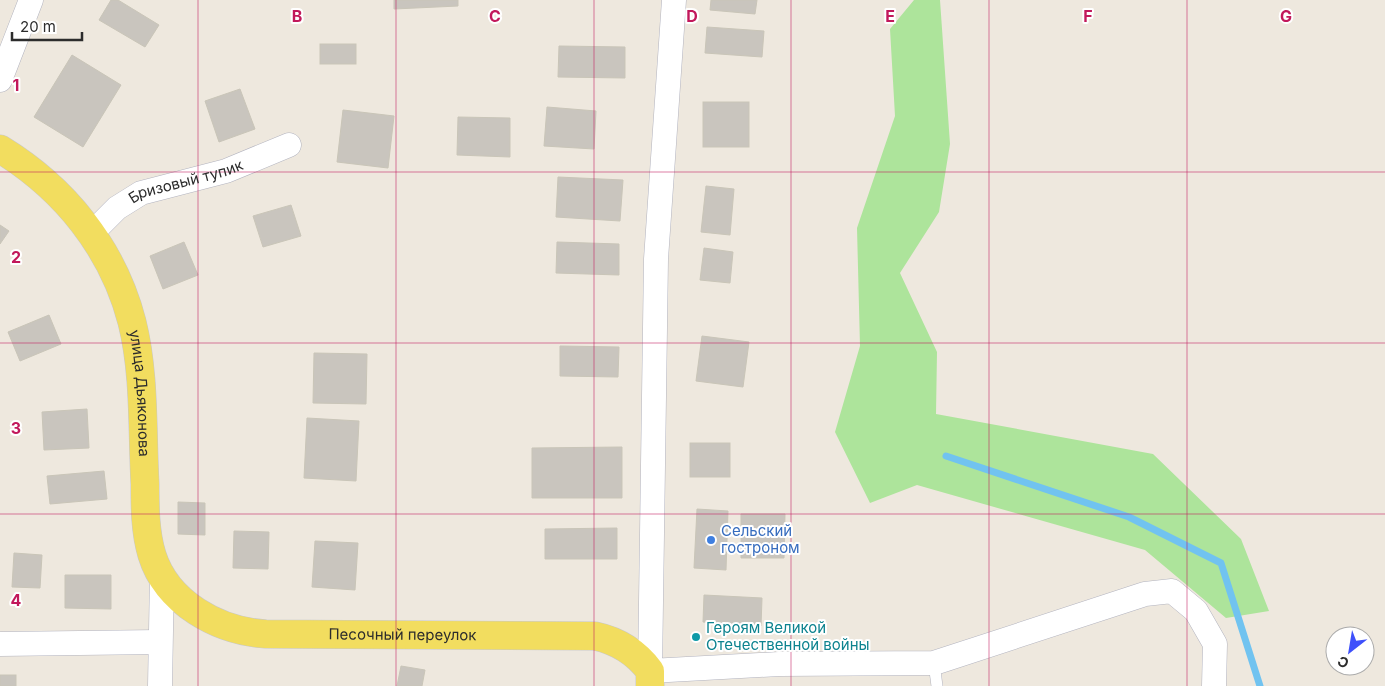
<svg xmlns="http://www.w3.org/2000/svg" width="1385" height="686" viewBox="0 0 1385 686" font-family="Inter,sans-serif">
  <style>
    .green { fill: #ade49b }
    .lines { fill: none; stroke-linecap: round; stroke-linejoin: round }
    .stream { stroke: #71c3f0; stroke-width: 7 }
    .building { fill: #c9c5be; stroke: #c9c5b8 }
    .lane-casing { stroke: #b2b3bf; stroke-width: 12 }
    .street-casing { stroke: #b2b3bf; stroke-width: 25 }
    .primary-casing { stroke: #c8c8c8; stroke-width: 29 }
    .lane { stroke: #fff; stroke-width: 11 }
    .street { stroke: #fff; stroke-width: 24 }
    .primary { stroke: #f2dd5f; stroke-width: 28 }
    .grid { fill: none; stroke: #c2185b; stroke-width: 1; stroke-opacity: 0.55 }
    .shop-dot { fill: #3f7fe0; stroke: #fff; stroke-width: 2 }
    .culture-dot { fill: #0f9aa8; stroke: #fff; stroke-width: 2 }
    .labels { text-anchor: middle; stroke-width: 4; stroke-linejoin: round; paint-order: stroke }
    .street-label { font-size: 15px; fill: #2c2c2c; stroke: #fff }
    .shop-label { font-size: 15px; fill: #366cbe; stroke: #fff; text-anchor: start }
    .culture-label { font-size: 15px; fill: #0d838f; stroke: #fff; text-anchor: start }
    .grid-label { font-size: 16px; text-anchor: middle; font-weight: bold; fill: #c2185b; stroke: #fff; stroke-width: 4; stroke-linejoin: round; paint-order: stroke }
  </style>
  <rect width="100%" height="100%" fill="#eee8de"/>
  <path class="green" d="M914 0H940L950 144 939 212 900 273 937 352 936 414 1153 454 1241 539 1269 611 1226 618 1145 550 917 485 870 503 835 432 860 346 857 228 895 116 890 29Z"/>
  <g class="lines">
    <path class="stream" d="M946 456 1129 517 1221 563 1260 686"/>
  </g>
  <g class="building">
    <path d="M111 0H118L159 25 145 47 99 20Z"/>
    <path d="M394 0H458V6L394 9Z"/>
    <path d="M711 0H757L755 14 710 10Z"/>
    <path d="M707 27 764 31 762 57 705 53Z"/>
    <rect x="320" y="44" width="36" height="20"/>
    <path d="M559 46 625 47V78L558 77Z"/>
    <path d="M72 55 121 85 83 147 34 117Z"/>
    <path d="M240 89 255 129 219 142 205 101Z"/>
    <rect x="703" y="102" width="46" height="45"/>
    <path d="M547 107 596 111 594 149 544 146Z"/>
    <path d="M343 110 394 116 388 168 337 162Z"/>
    <path d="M458 117 510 118V157L457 155Z"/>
    <path d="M558 177 623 180 620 221 556 217Z"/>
    <path d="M706 186 734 189 730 235 701 232Z"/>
    <path d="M291 205 301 236 263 247 253 216Z"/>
    <path d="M0 225 9 231 0 244Z"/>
    <path d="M184 242 198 275 163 289 150 256Z"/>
    <path d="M557 242 619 244V275L556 273Z"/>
    <path d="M704 248 733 252 730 283 700 280Z"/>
    <path d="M49 315 61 344 20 361 8 332Z"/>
    <path d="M702 336 749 342 743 387 696 381Z"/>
    <path d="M560 346 619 347 618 377 560 376Z"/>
    <path d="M314 353 367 354 366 404 313 403Z"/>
    <path d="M87 409 89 448 44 450 42 412Z"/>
    <path d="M307 418 359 421 356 481 304 478Z"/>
    <rect x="690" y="443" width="40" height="34"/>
    <path d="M622 447V498H532V448Z"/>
    <path d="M104 471 107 499 50 504 47 476Z"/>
    <path d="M178 502 205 503V535L178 534Z"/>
    <path d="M697 509 728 511 726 570 694 568Z"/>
    <path d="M741 514H785L784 558H741Z"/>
    <path d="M617 528V559H545V529Z"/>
    <path d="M234 531 269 532 268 569 233 568Z"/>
    <path d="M315 541 358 543 355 590 312 587Z"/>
    <path d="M14 553 42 555 40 588 12 587Z"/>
    <path d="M65 575H111V609L65 608Z"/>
    <path d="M704 595 762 598 761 626 703 622Z"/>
    <path d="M401 666 425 670 422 686H397Z"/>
    <rect x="0" y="675" width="16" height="11"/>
  </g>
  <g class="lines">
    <defs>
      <path id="lane" d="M934 663 937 686"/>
      <g id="street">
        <path d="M674 0 656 259 650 671 779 664 934 663 1145 594 1172 591 1196 611 1215 644 1214 686"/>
        <path d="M0 80 31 0"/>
        <path id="s1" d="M92 233 117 208 141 193 226 171 289 145"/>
        <path d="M0 644 159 642"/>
        <path d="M160 686 162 576"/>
      </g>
      <g id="primary">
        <path id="s2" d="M0 149C64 188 113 248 132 322 145 374 142 430 145 484 145 507 145 532 152 555 167 603 218 631 266 634L595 636C618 641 636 652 650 671V686"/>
      </g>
    </defs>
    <use href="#lane" class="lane-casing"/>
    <use href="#street" class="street-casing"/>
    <use href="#primary" class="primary-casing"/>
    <use href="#lane" class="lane"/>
    <use href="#street" class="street"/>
    <use href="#primary" class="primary"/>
  </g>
  <path class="grid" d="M198 0V686M396 0V686M594 0V686M791 0V686M989 0V686M1187 0V686M0 172H1385M0 343H1385M0 514H1385"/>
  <circle class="shop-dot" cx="711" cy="540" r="5"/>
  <circle class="culture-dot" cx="696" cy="637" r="5"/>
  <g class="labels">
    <g class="street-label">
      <text dy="5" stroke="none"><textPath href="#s1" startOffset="110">Бризовый тупик</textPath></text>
      <text dy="5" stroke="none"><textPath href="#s2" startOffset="295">улица Дьяконова</textPath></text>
      <text dy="5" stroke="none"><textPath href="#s2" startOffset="741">Песочный переулок</textPath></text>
    </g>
    <g class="shop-label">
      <text x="721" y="536">Сельский<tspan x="721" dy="17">гостроном</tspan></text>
    </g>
    <g class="culture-label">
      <text x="706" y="633">Героям Великой<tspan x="706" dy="17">Отечественной войны</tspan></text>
    </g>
  </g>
  <g class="grid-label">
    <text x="297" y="22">B</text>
    <text x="495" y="22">C</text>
    <text x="692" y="22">D</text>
    <text x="890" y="22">E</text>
    <text x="1088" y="22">F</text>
    <text x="1286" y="22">G</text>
    <text x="16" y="91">1</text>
    <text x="16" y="263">2</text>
    <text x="16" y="434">3</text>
    <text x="16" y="606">4</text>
  </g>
  <g transform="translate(1350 651) rotate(211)"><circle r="24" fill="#ffffff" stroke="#ababab"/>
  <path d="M0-4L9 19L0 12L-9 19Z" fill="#3e50fb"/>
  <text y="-8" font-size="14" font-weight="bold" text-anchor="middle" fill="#2c2c2c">С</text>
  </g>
  <path d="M12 32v8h70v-8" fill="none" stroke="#2c2c2c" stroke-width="2.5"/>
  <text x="20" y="32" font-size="15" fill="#2c2c2c" stroke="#ffffff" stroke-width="4" paint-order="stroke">20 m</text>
</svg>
